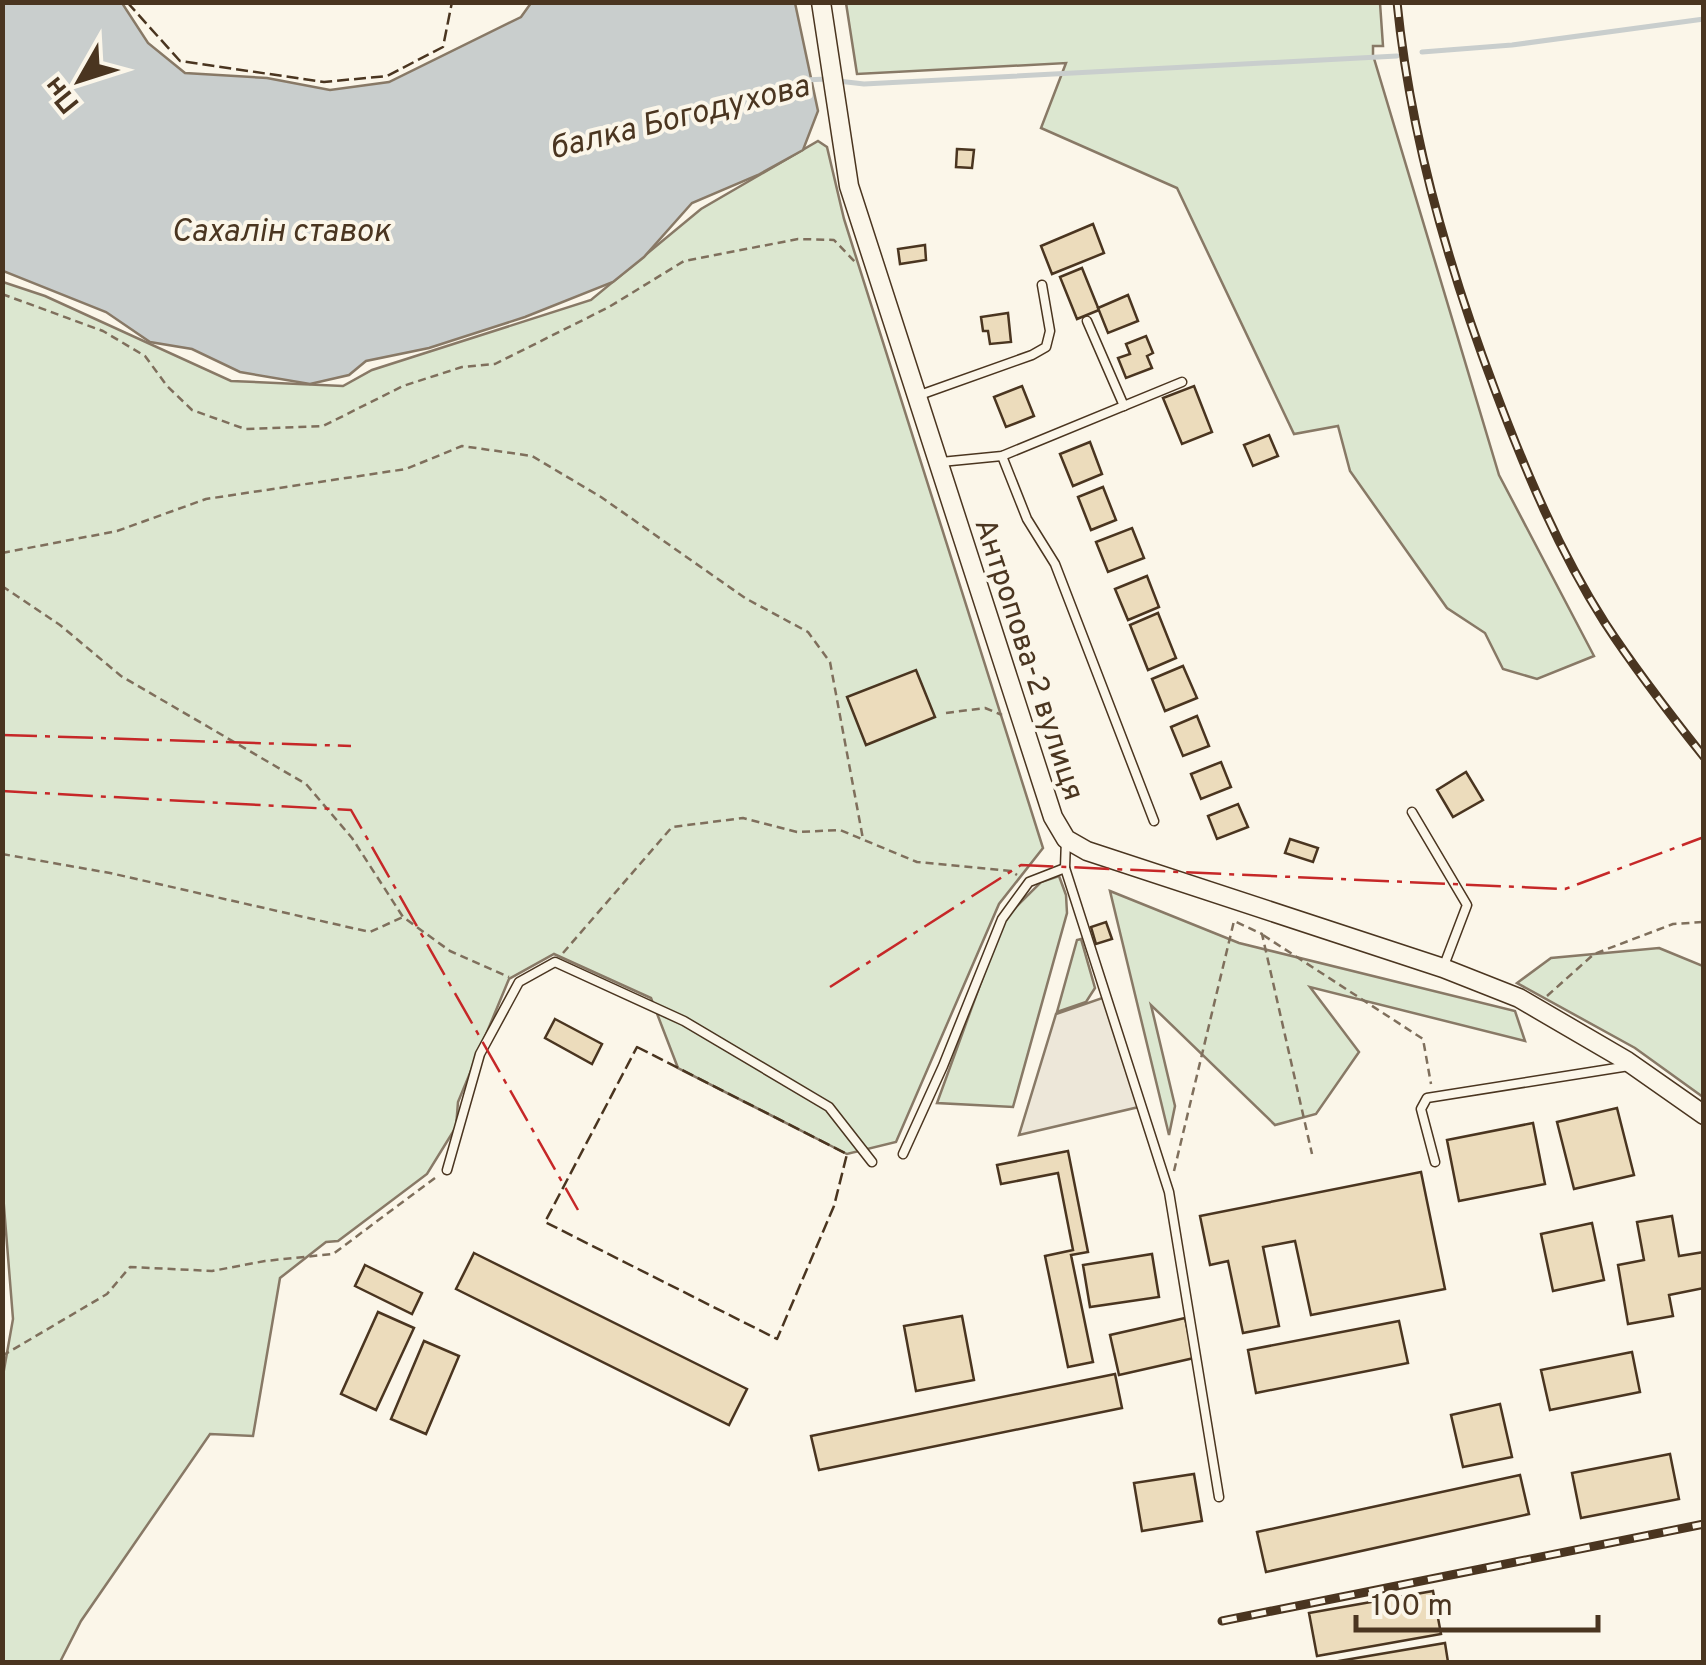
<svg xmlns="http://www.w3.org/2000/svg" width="1706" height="1665" viewBox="0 0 1706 1665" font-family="Overpass,sans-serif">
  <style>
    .green { fill: #dce7d0; stroke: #887966; stroke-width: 2.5 }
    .parking { fill: #ede7d9; stroke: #887966; stroke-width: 2.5 }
    .water { fill: #c9cecd; stroke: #887966; stroke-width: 2.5 }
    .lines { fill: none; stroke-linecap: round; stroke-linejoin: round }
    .stream { stroke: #c9cecd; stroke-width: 5 }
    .building { fill: #ecdcbc; stroke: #4a3520; stroke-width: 2.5 }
    .service-casing { stroke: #4a3520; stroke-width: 11 }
    .tertiary-casing { stroke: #4a3520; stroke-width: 21 }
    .path { stroke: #7f6f5c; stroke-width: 2.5; stroke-dasharray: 8 5; stroke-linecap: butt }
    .service { stroke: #fbf6e9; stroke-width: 8 }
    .tertiary { stroke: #fbf6e9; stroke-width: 18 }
    .rail-casing { stroke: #4a3520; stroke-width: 9 }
    .rail { stroke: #fbf6e9; stroke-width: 5; stroke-dasharray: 15; stroke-linecap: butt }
    .fence { stroke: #4a3520; stroke-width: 2.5; stroke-dasharray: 12 5; stroke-linecap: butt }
    .power { stroke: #c62828; stroke-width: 2.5; stroke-dasharray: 35 8 5 8; stroke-linecap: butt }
    .labels { text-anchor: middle; stroke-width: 8; stroke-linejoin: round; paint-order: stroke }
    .street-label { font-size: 30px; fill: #4a3520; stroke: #fbf6e9 }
    .water-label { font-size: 32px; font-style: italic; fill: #4a3520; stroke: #fbf6e9 }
  </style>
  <rect width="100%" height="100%" fill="#fbf6e9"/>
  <g class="green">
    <path d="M846 3H1380L1383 46H1373V55L1499 475 1594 656 1537 679 1503 669 1485 633 1447 608 1350 471 1338 426 1294 434 1177 188 1041 128 1066 63 857 74Z"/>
    <path d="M818 141 827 147 844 219 1043 848 999 904 896 1142 847 1154 678 1068 651 998 554 954 509 979 458 1102 456 1127 427 1174 338 1241 326 1242 280 1278 253 1436 210 1434 81 1621 60 1662H3L2 1381 13 1319 3 1194V282L45 296 231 381 343 386 372 370 591 300 701 209Z"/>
    <path d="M1059 876 1066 895 1067 913 1013 1107 937 1103 1004 919 1041 882Z"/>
    <path d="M1110 891 1239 943 1515 1011 1525 1041 1310 987 1359 1052 1316 1114 1275 1125 1151 1005 1175 1106 1169 1135Z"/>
    <path d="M1081 939 1095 988 1086 1002 1057 1012 1077 940Z"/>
    <path d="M1659 948 1703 966V1097L1635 1048 1517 983 1551 958Z"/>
  </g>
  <path class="parking" d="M1108 996 1143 1106 1019 1135 1056 1014Z"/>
  <path class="water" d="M2 3H122L148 43 185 73 267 78 330 90 389 82 521 17 531 3H795L818 111 803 150 758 175 692 203 644 257 613 282 525 317 429 348 366 361 349 375 310 384 240 372 192 349 150 342 106 312 3 271Z"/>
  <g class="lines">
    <g class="stream">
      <path d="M1422 52 1512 45 1704 19"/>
      <path d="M804 80 827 79"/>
      <path d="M838 81 864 84 1397 56"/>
    </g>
  </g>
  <g class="building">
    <path d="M957 149 974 150 972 168 956 167Z"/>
    <path d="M1093 224 1104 253 1052 274 1041 246Z"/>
    <path d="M925 245 926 260 900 264 898 249Z"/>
    <path d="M1082 268 1099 310 1077 319 1060 277Z"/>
    <path d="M1128 295 1138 321 1108 333 1098 308Z"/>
    <path d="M1008 313 1011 342 990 344 988 331H983L981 317Z"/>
    <path d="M1146 336 1153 353 1147 356 1152 368 1126 378 1118 358 1130 354 1126 344Z"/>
    <path d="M1022 386 1034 416 1006 427 994 397Z"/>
    <path d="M1194 386 1212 432 1182 444 1163 398Z"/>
    <path d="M1269 435 1278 456 1253 466 1244 445Z"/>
    <path d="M1090 442 1102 474 1073 486 1060 454Z"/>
    <path d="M1103 487 1116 520 1091 530 1078 497Z"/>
    <path d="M1132 528 1144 558 1108 572 1096 542Z"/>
    <path d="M1147 576 1159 607 1128 620 1115 589Z"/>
    <path d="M1158 613 1176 658 1148 670 1130 625Z"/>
    <path d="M1183 666 1197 698 1165 711 1152 679Z"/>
    <path d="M916 670 935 717 866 745 847 697Z"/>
    <path d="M1197 716 1209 746 1183 756 1171 727Z"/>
    <path d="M1221 762 1231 787 1201 799 1191 774Z"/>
    <path d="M1466 772 1483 800 1453 817 1437 790Z"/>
    <path d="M1238 804 1248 827 1217 839 1208 816Z"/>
    <path d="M1290 839 1318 848 1313 862 1285 853Z"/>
    <path d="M1106 922 1112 939 1096 944 1091 927Z"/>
    <path d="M555 1019 602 1044 592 1064 545 1038Z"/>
    <path d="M1617 1108 1634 1175 1574 1189 1557 1122Z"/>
    <path d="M1533 1123 1545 1184 1459 1201 1447 1140Z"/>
    <path d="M1068 1151 1088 1252 1071 1255 1093 1362 1068 1367 1045 1256 1073 1250 1058 1173 1001 1184 997 1165Z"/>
    <path d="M1421 1172 1445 1289 1311 1315 1295 1241 1263 1247 1279 1326 1243 1333 1228 1261 1210 1265 1200 1216Z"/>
    <path d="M1672 1216 1679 1256 1704 1252V1288L1669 1295 1673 1316 1628 1324 1618 1265 1644 1260 1637 1222Z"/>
    <path d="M1592 1223 1604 1280 1553 1291 1541 1234Z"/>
    <path d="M474 1253 747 1389 729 1425 456 1289Z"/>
    <path d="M1152 1254 1159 1297 1090 1307 1083 1265Z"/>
    <path d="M365 1265 422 1293 412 1314 355 1286Z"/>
    <path d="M378 1312 414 1328 376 1410 341 1394Z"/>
    <path d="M962 1316 974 1380 916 1391 904 1326Z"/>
    <path d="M1185 1318 1194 1358 1119 1375 1110 1335Z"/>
    <path d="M1399 1321 1408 1363 1256 1393 1248 1350Z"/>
    <path d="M424 1341 459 1356 426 1434 391 1419Z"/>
    <path d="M1632 1352 1640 1392 1550 1410 1541 1370Z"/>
    <path d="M1115 1374 1122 1408 819 1470 811 1436Z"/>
    <path d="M1500 1404 1512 1457 1463 1467 1451 1415Z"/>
    <path d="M1670 1454 1679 1499 1581 1518 1572 1473Z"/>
    <path d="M1194 1474 1202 1521 1142 1531 1134 1483Z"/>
    <path d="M1520 1475 1529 1514 1266 1572 1257 1532Z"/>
    <path d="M1433 1591 1441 1634 1317 1656 1309 1613Z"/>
    <path d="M1445 1643 1448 1662H1333Z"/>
  </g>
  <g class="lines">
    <defs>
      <g id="service">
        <path d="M1087 321 1124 406"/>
        <path d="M917 396 1032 355 1046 347 1050 331 1042 285"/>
        <path d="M1002 456 1027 519 1055 564 1154 821"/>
        <path d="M941 462 1002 456 1182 382"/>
        <path d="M1412 812 1467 905 1443 968"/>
        <path d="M1066 839 1065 868 1169 1192 1219 1497"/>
        <path d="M903 1154 943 1066 1002 919 1029 882 1065 868"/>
        <path d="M1435 1162 1421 1109 1427 1098 1629 1066"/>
        <path d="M447 1170 480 1054 519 982 555 962 684 1021 829 1107 872 1162"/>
      </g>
      <path id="tertiary" d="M821 2 849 186 1053 817 1066 839 1087 851 1443 968 1519 998 1627 1061 1704 1115"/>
    </defs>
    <use href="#service" class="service-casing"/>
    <use href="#tertiary" class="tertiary-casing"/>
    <g class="path">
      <path d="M2 294 103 331 145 356 167 386 192 410 245 429 323 426 403 386 462 367 495 364 609 307 684 261 798 239 834 240 857 264"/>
      <path d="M2 553 117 531 206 499 406 469 462 446 532 456 601 497 745 598 808 632 830 662 863 839"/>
      <path d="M2 586 60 625 121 676 306 784 352 838 403 917 450 951 509 977"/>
      <path d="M946 713 985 708 1002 715"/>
      <path d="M2 854 110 873 370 932 403 917"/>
      <path d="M1263 935 1423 1039 1431 1084"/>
      <path d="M563 953 672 827 743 818 797 832 840 830 917 862 1011 871 1017 875"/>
      <path d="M1547 996 1594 954 1673 924 1704 922"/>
      <path d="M1174 1171 1234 921 1262 934 1312 1154"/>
      <path d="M2 1356 107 1294 130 1267 212 1271 265 1261 333 1254 435 1178"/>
    </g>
    <use href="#service" class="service"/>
    <use href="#tertiary" class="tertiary"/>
    <defs>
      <g id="rail">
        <path d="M1397 2C1410 135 1448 266 1495 390 1525 470 1559 551 1605 623 1635 669 1669 713 1704 757"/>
        <path d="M1222 1621 1704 1524"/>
      </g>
    </defs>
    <use href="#rail" class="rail-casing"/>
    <use href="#rail" class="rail"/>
    <g class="fence">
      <path d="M127 2 180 61 324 82 387 76 443 47 452 2"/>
      <path d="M637 1047 847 1154 834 1206 777 1339 545 1222Z"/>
    </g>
    <g class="power">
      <path d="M2 735 351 746"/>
      <path d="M2 791 351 810 578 1210"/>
      <path d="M830 987 1021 865 1565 889 1704 837"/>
    </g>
  </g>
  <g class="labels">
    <g class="street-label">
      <text transform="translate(1030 659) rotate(72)" y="10">Антропова-2 вулиця</text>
    </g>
    <g class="water-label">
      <text transform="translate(679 116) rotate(-14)" y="11">балка Богодухова</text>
      <text x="281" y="241">Сахалін ставок</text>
    </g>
  </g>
  <rect width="1706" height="1665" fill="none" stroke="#4a3520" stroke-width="10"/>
  <g transform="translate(80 80) rotate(231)" stroke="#fbf6e9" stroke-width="8" paint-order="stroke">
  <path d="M0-8L18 38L0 25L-18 38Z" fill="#4a3520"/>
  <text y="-15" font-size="28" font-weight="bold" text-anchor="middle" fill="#4a3520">Пн</text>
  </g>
  <path d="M1356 1615v15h242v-15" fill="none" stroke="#4a3520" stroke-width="5"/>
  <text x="1371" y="1615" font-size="30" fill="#4a3520" stroke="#fbf6e9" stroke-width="8" paint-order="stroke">100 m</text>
</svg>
